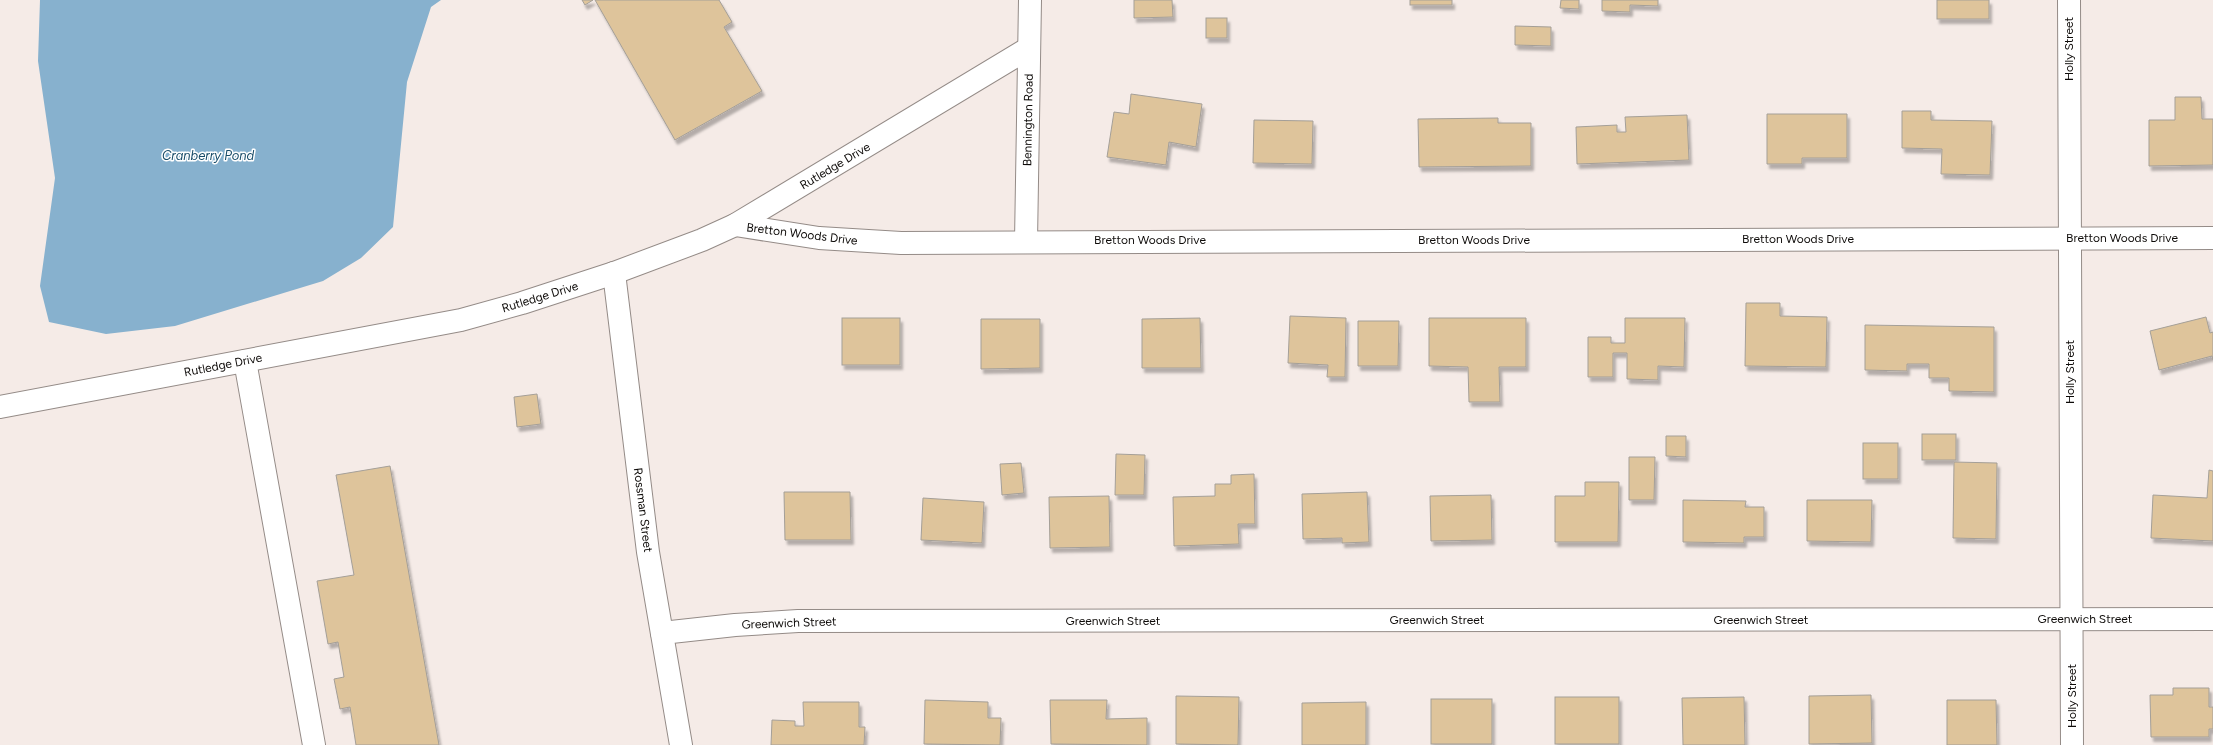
<svg xmlns="http://www.w3.org/2000/svg" width="2213" height="745" viewBox="0 0 2213 745" font-family="Figtree,sans-serif">
  <style>
    .water { fill: #87b1ce }
    .building { fill: #dec49b; stroke: #a49f98; filter: url(#shadow) }
    .lines { fill: none; stroke-linecap: round; stroke-linejoin: round }
    .minor-casing { stroke: #948b87; stroke-width: 24 }
    .minor { stroke: #fff; stroke-width: 22 }
    .labels { text-anchor: middle; stroke-width: 3; stroke-linejoin: round; paint-order: stroke }
    .street-label { font-size: 12px; fill: #0e0b09; stroke: #fff }
    .water-label { font-size: 13px; font-style: italic; fill: #174b68; stroke: #fff }
  </style>
  <defs>
    <filter id="shadow"><feDropShadow dx="2.5" dy="4.5" stdDeviation="1" flood-color="#0004"/></filter>
  </defs>
  <rect width="100%" height="100%" fill="#f5ebe7"/>
  <path class="water" d="M40 0H441L431 7 407 82 393 227 361 258 323 281 175 326 106 334 49 322 40 286 55 178 38 61Z"/>
  <g class="building">
    <path d="M582 0H593L585 5Z"/>
    <path d="M595 0H719L732 22 724 27 762 91 675 140Z"/>
    <path d="M1134 0H1172L1173 17 1134 18Z"/>
    <rect x="1410" y="0" width="42" height="5"/>
    <path d="M1561 0H1579V9L1560 8Z"/>
    <path d="M1602 0H1658V6L1630 5V12L1602 11Z"/>
    <rect x="1937" y="0" width="52" height="19"/>
    <rect x="1206" y="18" width="21" height="20"/>
    <path d="M1515 26 1551 27V46L1515 45Z"/>
    <path d="M1131 94 1202 104 1196 147 1169 142 1166 165 1107 157 1114 112 1129 114Z"/>
    <path d="M2175 97H2201L2202 119H2213V165L2149 166V120H2175Z"/>
    <path d="M1902 111H1931V120L1992 121 1990 175 1941 174 1942 149 1902 148Z"/>
    <path d="M1767 114H1847V158H1802V164H1767Z"/>
    <path d="M1687 115 1689 160 1577 164 1576 127 1617 125V132H1626L1625 117Z"/>
    <path d="M1498 118V123H1531V166L1419 167 1418 119Z"/>
    <path d="M1254 120 1313 121 1312 164 1253 163Z"/>
    <path d="M1746 303H1780V316L1827 317 1826 367 1745 366Z"/>
    <path d="M1290 316 1346 318 1345 377H1327L1328 365 1288 363Z"/>
    <path d="M2206 317 2210 333 2213 332V360L2212 356 2159 370 2150 331Z"/>
    <rect x="842" y="318" width="58" height="47"/>
    <path d="M1200 318 1201 368H1142V319Z"/>
    <path d="M1429 318H1526V367H1499L1500 402H1469L1468 367 1429 366Z"/>
    <path d="M1625 318H1685L1684 367 1658 366V380L1627 379V353H1613V377H1588V337H1611V343H1625Z"/>
    <path d="M981 319H1040V368L981 369Z"/>
    <path d="M1358 321H1399L1398 366H1358Z"/>
    <path d="M1865 325 1994 327V392L1949 391V378H1929V364H1907V371L1865 370Z"/>
    <path d="M537 394 541 424 517 427 514 397Z"/>
    <rect x="1922" y="434" width="34" height="26"/>
    <path d="M1666 436H1686V457L1666 456Z"/>
    <rect x="1863" y="443" width="35" height="36"/>
    <path d="M1116 454 1145 455 1144 495H1115Z"/>
    <path d="M1629 457H1655L1654 500H1629Z"/>
    <path d="M1954 462 1997 463 1996 539 1953 538Z"/>
    <path d="M1021 463 1024 493 1002 495 1000 464Z"/>
    <path d="M390 466 439 745H356L350 707 340 709 334 679 344 677 338 642 328 644 317 581 354 575 336 475Z"/>
    <path d="M2209 470 2213 471V541L2151 538 2153 495 2207 498Z"/>
    <path d="M1254 474 1255 524H1238L1239 544 1174 546 1173 497 1215 496V484H1231V475Z"/>
    <path d="M1585 482H1619L1618 542H1555V496H1585Z"/>
    <path d="M784 492H850L851 540H785Z"/>
    <path d="M1367 492 1369 542 1342 543V538L1303 539 1302 494Z"/>
    <path d="M1491 495 1492 540 1431 541 1430 496Z"/>
    <path d="M1109 496 1110 547 1050 548 1049 497Z"/>
    <path d="M923 498 984 502 982 543 921 540Z"/>
    <path d="M1683 500 1746 501 1745 507H1764V537H1744V543L1683 542Z"/>
    <path d="M1807 500H1872L1871 542 1807 541Z"/>
    <path d="M2173 688H2209V707H2213V729H2209V737H2151L2150 695H2173Z"/>
    <path d="M1871 695 1872 743 1809 744V696Z"/>
    <path d="M1176 696 1239 697 1238 745 1176 744Z"/>
    <rect x="1555" y="697" width="64" height="47"/>
    <path d="M1744 697 1745 745H1683L1682 698Z"/>
    <rect x="1431" y="699" width="61" height="45"/>
    <path d="M925 700 988 702V718H1001L1000 745 924 744Z"/>
    <path d="M1050 700H1107L1106 719 1147 718V745L1051 744Z"/>
    <path d="M1947 700H1996L1997 745H1947Z"/>
    <path d="M803 702H859V727H865L864 745H771L772 720 795 721V726H804Z"/>
    <path d="M1366 702V745H1302V703Z"/>
  </g>
  <g class="lines">
    <defs>
      <g id="minor">
        <path d="M2069 0 2072 745"/>
        <path d="M735 225 819 238 901 243 2213 238"/>
        <path d="M1026 241 1030 0"/>
        <path d="M614 273 648 552 681 745"/>
        <path d="M245 361 314 745"/>
        <path d="M0 407 461 320 522 303 614 273 702 240 735 225 1029 48"/>
        <path d="M662 633 735 625 798 621 2213 619"/>
      </g>
    </defs>
    <use href="#minor" class="minor-casing"/>
    <use href="#minor" class="minor"/>
  </g>
  <g class="labels">
    <g class="street-label">
      <text transform="translate(2069 49) rotate(-90)" y="4">Holly Street</text>
      <text transform="translate(1028 120) rotate(-89)" y="4">Bennington Road</text>
      <text transform="translate(835 166) rotate(-31)" y="4">Rutledge Drive</text>
      <text transform="translate(802 234) rotate(7)" y="4">Bretton Woods Drive</text>
      <text x="2122" y="242">Bretton Woods Drive</text>
      <text x="1798" y="243">Bretton Woods Drive</text>
      <text x="1150" y="244">Bretton Woods Drive</text>
      <text x="1474" y="244">Bretton Woods Drive</text>
      <text transform="translate(540 297) rotate(-17)" y="4">Rutledge Drive</text>
      <text transform="translate(223 365) rotate(-11)" y="4">Rutledge Drive</text>
      <text transform="translate(2070 372) rotate(-90)" y="4">Holly Street</text>
      <text transform="translate(643 510) rotate(83)" y="4">Rossman Street</text>
      <text x="2085" y="623">Greenwich Street</text>
      <text x="1437" y="624">Greenwich Street</text>
      <text x="1761" y="624">Greenwich Street</text>
      <text x="1113" y="625">Greenwich Street</text>
      <text transform="translate(789 623) rotate(-2)" y="4">Greenwich Street</text>
      <text transform="translate(2072 696) rotate(-90)" y="4">Holly Street</text>
    </g>
    <g class="water-label">
      <text x="208" y="160">Cranberry Pond</text>
    </g>
  </g>
</svg>
